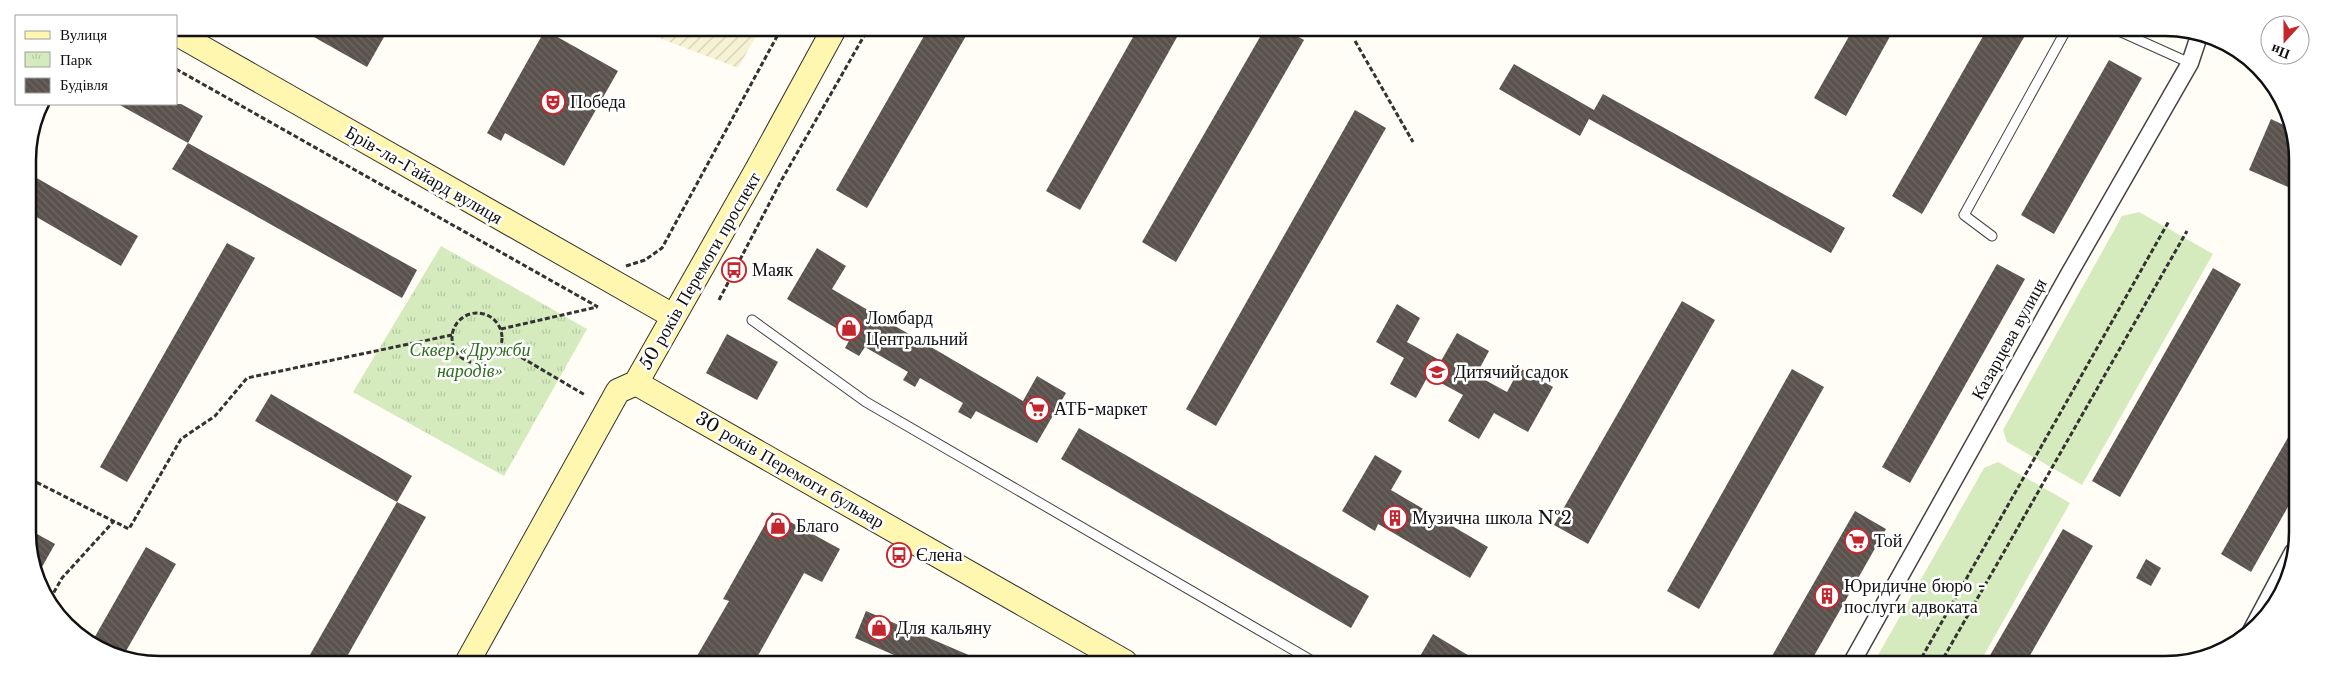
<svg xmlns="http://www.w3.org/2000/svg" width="2325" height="692" viewBox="0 0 2325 692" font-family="'Libre Baskerville',serif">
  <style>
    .farmland { fill: url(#farmland-furrows) }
    .grass { fill: #d5ebbd }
    .park { fill: url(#park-tufts) }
    .building { fill: url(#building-back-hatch) }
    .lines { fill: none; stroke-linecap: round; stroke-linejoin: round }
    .lane-casing { stroke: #444; stroke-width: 11 }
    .street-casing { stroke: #444; stroke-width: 19 }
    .secondary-casing { stroke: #333; stroke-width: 26 }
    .path { stroke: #333; stroke-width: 3; stroke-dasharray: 5 2.5; stroke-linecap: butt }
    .lane { stroke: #fff; stroke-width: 9 }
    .street { stroke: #fff; stroke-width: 16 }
    .secondary { stroke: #fff6b0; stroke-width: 24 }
    .labels { text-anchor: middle; stroke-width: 5; stroke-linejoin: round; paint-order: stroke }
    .poi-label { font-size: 18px; fill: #111; stroke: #fff; text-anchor: start }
    .street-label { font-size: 18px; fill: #111; stroke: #fff }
    .park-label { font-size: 18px; font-style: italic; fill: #2f6b1f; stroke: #fff }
    .rim { fill: none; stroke: #111; stroke-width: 2.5 }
  </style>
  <defs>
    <pattern id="farmland-furrows" width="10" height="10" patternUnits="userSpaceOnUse" patternTransform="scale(1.25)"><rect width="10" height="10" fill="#f6f3d4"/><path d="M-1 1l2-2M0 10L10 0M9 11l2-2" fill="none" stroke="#d2cfb5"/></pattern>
    <pattern id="park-tufts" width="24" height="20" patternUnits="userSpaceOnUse" patternTransform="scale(1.25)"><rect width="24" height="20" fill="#d5ebbd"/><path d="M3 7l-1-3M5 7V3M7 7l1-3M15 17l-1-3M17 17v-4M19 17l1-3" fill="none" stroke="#b6c8a1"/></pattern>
    <pattern id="building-back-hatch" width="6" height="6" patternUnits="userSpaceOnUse" patternTransform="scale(1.25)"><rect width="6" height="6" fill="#5a524d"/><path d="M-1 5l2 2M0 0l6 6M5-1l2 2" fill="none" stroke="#6d6662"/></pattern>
  </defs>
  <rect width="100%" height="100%" fill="#fffdf5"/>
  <path class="farmland" d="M636 29H760L738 68Z"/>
  <g class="grass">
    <path d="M2139 212 2213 254 2082 485 2007 442 2003 430 2122 216Z"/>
    <path d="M1998 462 2070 503 1979 664H1873L1984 468Z"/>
  </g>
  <path class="park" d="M441 246 587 329 504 476 353 392Z"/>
  <g class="building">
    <path d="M298 28H368L384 37 367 67Z"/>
    <path d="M928 29H970L867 208 836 190Z"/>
    <path d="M545 30 618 71 564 166 505 133 501 141 487 133Z"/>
    <path d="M1137 30H1181L1080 210 1046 191Z"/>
    <path d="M1264 30H1286L1304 40 1176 262 1142 242Z"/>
    <path d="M1852 31H1893L1846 116 1814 98Z"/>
    <path d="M1986 31 2027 32 1922 214 1892 196Z"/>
    <path d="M2109 60 2142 78 2054 234 2021 215Z"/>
    <path d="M1514 64 1594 110 1603 94 1845 228 1831 253 1589 119 1580 136 1499 89Z"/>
    <path d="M118 104H181L203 116 188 143Z"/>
    <path d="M1355 110 1386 128 1216 426 1186 409Z"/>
    <path d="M2271 119 2292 129 2295 135V174L2288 187 2249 170Z"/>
    <path d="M188 143 417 270 402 298 172 169Z"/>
    <path d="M28 173 138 236 121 266 28 212Z"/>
    <path d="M227 243 255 258 127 482 100 467Z"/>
    <path d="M817 248 846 266 832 289 1023 401 1037 376 1066 393 1037 443 976 411 971 419 958 412 963 403 920 378 915 387 903 380 908 372 865 347 859 356 845 348 851 337 787 299Z"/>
    <path d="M1997 264 2025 279 1910 483 1882 467Z"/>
    <path d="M2213 268 2241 284 2120 497 2092 481Z"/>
    <path d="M1682 301 1715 320 1588 544 1554 525Z"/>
    <path d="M1397 304 1420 318 1407 342 1441 361 1457 333 1489 351 1476 375 1507 392 1520 368 1553 387 1528 432 1494 413 1479 439 1448 421 1463 395 1428 376 1416 398 1390 384 1404 358 1376 342Z"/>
    <path d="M727 334 778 362 757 400 706 373Z"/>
    <path d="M1792 369 1824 387 1699 609 1667 591Z"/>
    <path d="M271 394 412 476 397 502 255 421Z"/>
    <path d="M2294 427 2293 498 2251 572 2221 554Z"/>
    <path d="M1079 428 1369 596 1351 628 1061 459Z"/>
    <path d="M1375 455 1402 471 1391 490 1488 547 1470 578 1378 524 1375 531 1342 511Z"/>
    <path d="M397 502 426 517 345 660H307Z"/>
    <path d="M1855 511 1886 529 1810 663H1768Z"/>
    <path d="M772 512 840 549 822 582 804 573 755 661H694L729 601 723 599Z"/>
    <path d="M2063 529 2093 546 2025 664H1985Z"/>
    <path d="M30 530 55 544 38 574 30 557Z"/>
    <path d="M146 547 176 564 122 658 93 640Z"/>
    <path d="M2146 559 2161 568 2151 586 2136 578Z"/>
    <path d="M866 611 985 662H910L855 638Z"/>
    <path d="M1433 634 1481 663H1416Z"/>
  </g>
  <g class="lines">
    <defs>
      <g id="lane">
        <path d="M2121 32 2190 63"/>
        <path d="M1992 236 1964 215 2065 32"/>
        <path d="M752 320 866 402 1314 662"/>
      </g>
      <g id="street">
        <path d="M2250 633 2293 552"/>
        <path d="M1851 664 2069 274 2190 63 2200 33"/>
      </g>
      <g id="secondary">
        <path d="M176 33 673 316"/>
        <path d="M636 383 1125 662"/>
        <path d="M468 661 618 391 636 383 758 168 834 29"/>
      </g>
    </defs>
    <use href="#lane" class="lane-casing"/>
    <use href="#street" class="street-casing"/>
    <use href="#secondary" class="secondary-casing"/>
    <g class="path">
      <path d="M1337 32 1338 30"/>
      <path d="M1355 41 1413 142"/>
      <path d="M176 69 598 307"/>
      <path d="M626 266 645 260 662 248 781 29"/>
      <path d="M719 300 781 181 868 29"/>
      <circle cx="477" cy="338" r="25"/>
      <path d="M501 329 597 307"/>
      <path d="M502 346 585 395"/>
      <path d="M30 479 129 529 181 439 215 416 247 378 452 335"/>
      <path d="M50 599 62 578 114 521"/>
      <path d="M1918 664 2169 221"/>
      <path d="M1940 664 2187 231"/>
    </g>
    <use href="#lane" class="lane"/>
    <use href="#street" class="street"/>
    <use href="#secondary" class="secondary"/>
  </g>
  <defs>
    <symbol id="theatre-ring" viewBox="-11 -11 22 22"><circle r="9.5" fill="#fff" stroke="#c4262e" stroke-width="1.5"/><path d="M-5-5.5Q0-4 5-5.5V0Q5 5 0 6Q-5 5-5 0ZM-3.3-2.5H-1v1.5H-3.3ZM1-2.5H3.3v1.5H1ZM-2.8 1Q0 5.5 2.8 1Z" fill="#c4262e"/></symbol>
    <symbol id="bus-ring" viewBox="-11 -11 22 22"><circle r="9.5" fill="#fff" stroke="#c4262e" stroke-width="1.5"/><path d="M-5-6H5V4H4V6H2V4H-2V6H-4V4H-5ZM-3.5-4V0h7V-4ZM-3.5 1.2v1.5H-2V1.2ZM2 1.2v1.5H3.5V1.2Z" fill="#c4262e"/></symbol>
    <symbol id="shop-ring" viewBox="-11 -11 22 22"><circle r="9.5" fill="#fff" stroke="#c4262e" stroke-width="1.5"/><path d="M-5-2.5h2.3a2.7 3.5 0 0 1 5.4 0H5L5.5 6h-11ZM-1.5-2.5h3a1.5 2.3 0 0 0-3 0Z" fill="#c4262e"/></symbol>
    <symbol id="school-ring" viewBox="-11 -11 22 22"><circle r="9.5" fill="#fff" stroke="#c4262e" stroke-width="1.5"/><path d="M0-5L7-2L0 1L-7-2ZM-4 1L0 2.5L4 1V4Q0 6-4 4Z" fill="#c4262e"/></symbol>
    <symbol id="supermarket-ring" viewBox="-11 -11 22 22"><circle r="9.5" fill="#fff" stroke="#c4262e" stroke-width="1.5"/><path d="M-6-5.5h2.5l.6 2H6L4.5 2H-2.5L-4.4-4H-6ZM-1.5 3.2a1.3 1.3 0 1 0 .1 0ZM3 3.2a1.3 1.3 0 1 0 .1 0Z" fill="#c4262e"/></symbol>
    <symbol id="building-ring" viewBox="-11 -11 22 22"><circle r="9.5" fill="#fff" stroke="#c4262e" stroke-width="1.5"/><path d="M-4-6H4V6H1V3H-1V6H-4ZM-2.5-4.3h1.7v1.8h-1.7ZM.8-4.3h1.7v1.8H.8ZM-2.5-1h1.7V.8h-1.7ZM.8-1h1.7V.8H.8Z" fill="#c4262e"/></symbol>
  </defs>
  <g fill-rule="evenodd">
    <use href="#theatre-ring" x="539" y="88" width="28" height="28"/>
    <use href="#bus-ring" x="720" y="256" width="28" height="28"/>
    <use href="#shop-ring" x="835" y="314" width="28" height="28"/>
    <use href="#school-ring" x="1423" y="358" width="28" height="28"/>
    <use href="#supermarket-ring" x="1023" y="395" width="28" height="28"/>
    <use href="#building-ring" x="1381" y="504" width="28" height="28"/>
    <use href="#shop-ring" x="764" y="512" width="28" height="28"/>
    <use href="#supermarket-ring" x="1843" y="527" width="28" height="28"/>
    <use href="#bus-ring" x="885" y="541" width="28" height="28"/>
    <use href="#building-ring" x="1813" y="582" width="28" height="28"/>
    <use href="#shop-ring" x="865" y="614" width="28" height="28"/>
  </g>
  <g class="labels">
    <g class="poi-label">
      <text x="570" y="108">Победа</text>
      <text x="752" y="276">Маяк</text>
      <text x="866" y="324">Ломбард<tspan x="866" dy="21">Центральний</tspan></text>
      <text x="1454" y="378">Дитячий садок</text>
      <text x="1054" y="415">АТБ-маркет</text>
      <text x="1412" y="524">Музична школа №2</text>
      <text x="796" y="532">Благо</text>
      <text x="1874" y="547">Той</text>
      <text x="916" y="561">Єлена</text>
      <text x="1844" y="592">Юридичне бюро -<tspan x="1844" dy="21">послуги адвоката</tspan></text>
      <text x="896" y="634">Для кальяну</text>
    </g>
    <g class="street-label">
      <text transform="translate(424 175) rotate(30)" y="6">Брів-ла-Гайард вулиця</text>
      <text transform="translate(700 271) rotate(-60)" y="6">50 років Перемоги проспект</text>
      <text transform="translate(2009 339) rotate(-61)" y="6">Казарцева вулиця</text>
      <text transform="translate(790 470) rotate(30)" y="6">30 років Перемоги бульвар</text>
    </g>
    <g class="park-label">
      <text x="470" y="356">Сквер «Дружби<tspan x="470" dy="21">народів»</tspan></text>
    </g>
  </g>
  <path d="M0 0H2325V692H0ZM160 36H2165A124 124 0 0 1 2289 160V532A124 124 0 0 1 2165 656H160A124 124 0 0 1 36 532V160A124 124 0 0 1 160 36Z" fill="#fff" fill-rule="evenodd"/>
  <path class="rim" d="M160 36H2165A124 124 0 0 1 2289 160V532A124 124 0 0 1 2165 656H160A124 124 0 0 1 36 532V160A124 124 0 0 1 160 36Z"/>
  <rect x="15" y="15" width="162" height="90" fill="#ffffff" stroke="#a0a0a0"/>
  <rect x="25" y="31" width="25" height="8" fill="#fff6b0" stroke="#a0a0a0"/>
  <text x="60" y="40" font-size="15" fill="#111111">Вулиця</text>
  <rect x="25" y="52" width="25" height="15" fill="url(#park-tufts)" stroke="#a0a0a0"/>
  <text x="60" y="65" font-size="15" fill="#111111">Парк</text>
  <rect x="25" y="78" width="25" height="15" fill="url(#building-back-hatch)" stroke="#a0a0a0"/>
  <text x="60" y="90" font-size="15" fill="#111111">Будівля</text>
  <g transform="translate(2285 40) rotate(201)"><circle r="24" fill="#ffffff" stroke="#a0a0a0"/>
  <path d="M0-4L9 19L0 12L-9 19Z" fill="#c4262e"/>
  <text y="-8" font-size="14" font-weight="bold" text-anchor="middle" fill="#111111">Пн</text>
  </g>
</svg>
